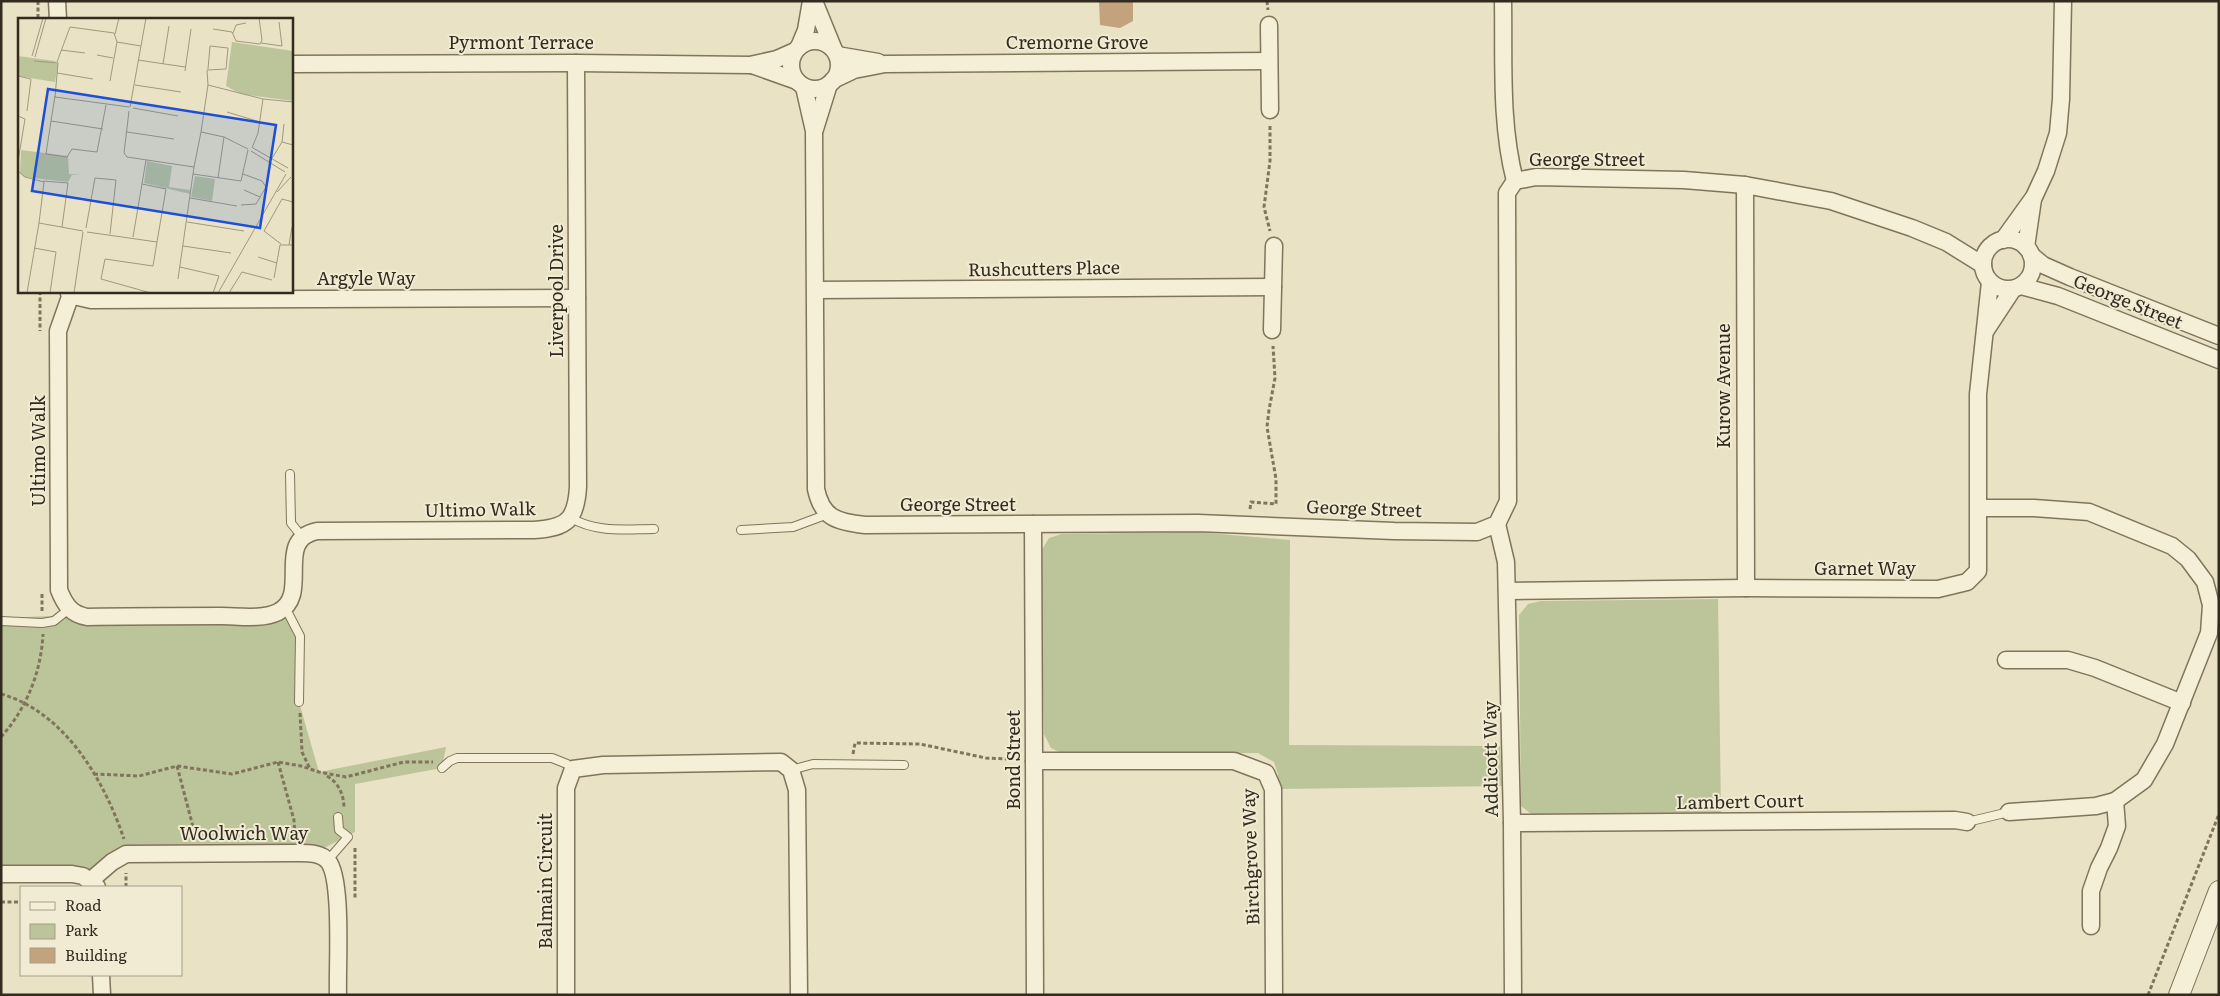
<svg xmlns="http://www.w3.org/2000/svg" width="2220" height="996" viewBox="0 0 2220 996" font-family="Literata,serif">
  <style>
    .green { fill: #bbc599 }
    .building { fill: #c3a27e }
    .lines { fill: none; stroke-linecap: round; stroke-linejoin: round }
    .service-casing { stroke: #81745c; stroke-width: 10 }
    .minor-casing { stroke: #81745c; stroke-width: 19 }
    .tertiary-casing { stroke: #81745c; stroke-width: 22 }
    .path { stroke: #81745c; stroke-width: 3; stroke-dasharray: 4 2.5; stroke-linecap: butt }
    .service { stroke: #f4efd6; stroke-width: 8 }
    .minor { stroke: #f4efd6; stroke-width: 16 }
    .tertiary { stroke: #f4efd6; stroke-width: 20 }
    .labels { text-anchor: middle; stroke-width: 4; stroke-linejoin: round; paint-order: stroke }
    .street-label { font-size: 18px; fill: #332b1f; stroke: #f1ebd3 }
    .inset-road { fill: none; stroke: #a09982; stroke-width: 1 }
    .view { fill: #1d4ed8; fill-opacity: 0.15; stroke: #1d4ed8; stroke-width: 2.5 }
    .inset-edge { fill: none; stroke: #332b1f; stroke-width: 2.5 }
  </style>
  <rect width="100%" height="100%" fill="#e9e2c4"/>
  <g class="green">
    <path d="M1196 532 1290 540 1289 745 1500 746 1502 786 1277 789 1278 774 1274 762 1258 753 1063 754 1051 748 1044 734 1040 553 1049 538 1062 534Z"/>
    <path d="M1718 599 1721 813 1535 817 1521 806 1519 615 1528 604 1541 601Z"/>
    <path d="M285 607 300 636 299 702 319 772 446 747 442 768 355 784V832L324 848 234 849 137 853 90 881 1 875V618Z"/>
  </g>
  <path class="building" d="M1099 1H1133V21L1120 28 1100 25Z"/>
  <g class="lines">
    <defs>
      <g id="service">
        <path d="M290 474 291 523 303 538"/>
        <path d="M571 518C597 533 625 529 654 529"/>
        <path d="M741 530 793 527 828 514"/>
        <path d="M285 607 300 636 299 702"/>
        <path d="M1 621 42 623 54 621 69 609"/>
        <path d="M442 768 450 761 457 758H552L567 764 573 769"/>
        <path d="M791 770 813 764 904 765"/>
        <path d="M1967 822 2009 812"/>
        <path d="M328 860 348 837 339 830 338 817"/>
      </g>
      <g id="minor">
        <path d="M57 1 58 19"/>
        <path d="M814 1 834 50"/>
        <path d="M1503 1C1504 62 1500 123 1515 181"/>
        <path d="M1269 25 1270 110"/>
        <circle cx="815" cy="65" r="24"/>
        <path d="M799 47 806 30 811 1"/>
        <path d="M837 55 878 62"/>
        <path d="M291 64 576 63 750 65 777 59 795 51"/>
        <path d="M752 65 797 81"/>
        <path d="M833 80 854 70 885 64 1269 61"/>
        <path d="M804 87 814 131 816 489C822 518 837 522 865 525L1198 523 1394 531 1477 532 1497 524 1508 501 1507 193 1515 181 1536 177 1684 180 1745 185 1831 201 1912 228 1946 242 1983 265"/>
        <path d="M815 129 829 84"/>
        <path d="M1745 185 1746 588"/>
        <circle cx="2008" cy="264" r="25"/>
        <path d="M2003 240 2034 197 2046 171 2058 133 2061 99 2063 1"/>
        <path d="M2026 247 2033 199"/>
        <path d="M2031 255 2043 265 2070 277 2219 336"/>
        <path d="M2021 286 2058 296 2219 360"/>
        <path d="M816 290 1273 287"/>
        <path d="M68 291 78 297 91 300 577 298"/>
        <path d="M71 294 58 331 59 590C65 605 71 614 87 617 132 616 176 616 221 616 238 616 262 620 278 612 312 595 273 540 317 531L534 530C567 528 576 520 578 487L576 63"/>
        <path d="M1272 330 1274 246"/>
        <path d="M1986 330 2013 289"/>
        <path d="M1979 508H2034L2089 512 2172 546 2188 559 2205 582 2211 605 2209 633 2165 744 2144 780 2115 801 2096 806 2009 812"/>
        <path d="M1033 524 1035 995"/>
        <path d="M1497 524 1506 562 1512 823 1513 995"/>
        <path d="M1507 591 1746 588 1938 589 1967 582 1978 571V394L1990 282"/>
        <path d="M2006 660H2068L2095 668 2182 703"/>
        <path d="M1034 761H1234L1266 773 1273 789 1274 995"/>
        <path d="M1512 823 1955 820 1967 822"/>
        <path d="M1 874H72L83 876 97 887"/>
        <path d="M90 881 112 862 126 854 295 853C306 853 320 852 328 861 343 879 337 968 338 995"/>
        <path d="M2091 926V891L2099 868 2109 848 2117 826 2115 801"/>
        <path d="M101 975 102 995"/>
        <path d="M566 995V788L573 769 603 765 781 762 791 770 797 790 799 995"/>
      </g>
      <path id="tertiary" d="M2179 995 2219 891"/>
    </defs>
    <use href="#service" class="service-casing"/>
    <use href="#minor" class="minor-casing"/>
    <use href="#tertiary" class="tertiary-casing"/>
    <g class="path">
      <path d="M38 1V19"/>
      <path d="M1267 1 1268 10"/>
      <path d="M1270 126V161L1264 207 1270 231"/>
      <path d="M40 291V331"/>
      <path d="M1250 509 1251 502 1276 504V479L1267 427 1269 410 1275 378 1273 346"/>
      <path d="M42 594V611"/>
      <path d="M1 694C65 712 104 780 124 839"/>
      <path d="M300 713 302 752 310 769"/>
      <path d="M1 737C27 708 41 672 43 634"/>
      <path d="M853 754 855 743 920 744 986 758 1010 759"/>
      <path d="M278 762 294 820 295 837"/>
      <path d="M177 766 196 838"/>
      <path d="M94 774 139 776 177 766 232 774 278 762 301 766 319 772 346 777 404 762H433"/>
      <path d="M327 776C339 783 344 795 344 809"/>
      <path d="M355 848V899"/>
      <path d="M126 887V873"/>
      <path d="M1 902H21"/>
      <path d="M2148 995 2219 814"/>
    </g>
    <use href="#service" class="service"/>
    <use href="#minor" class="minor"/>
    <use href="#tertiary" class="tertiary"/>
  </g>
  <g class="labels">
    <g class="street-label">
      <text x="521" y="49">Pyrmont Terrace</text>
      <text x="1077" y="49">Cremorne Grove</text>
      <text x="1587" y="166">George Street</text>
      <text transform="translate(1044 269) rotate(-1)" y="6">Rushcutters Place</text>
      <text x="366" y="285">Argyle Way</text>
      <text transform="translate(557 291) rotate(-90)" y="6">Liverpool Drive</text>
      <text transform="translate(2128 302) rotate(22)" y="6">George Street</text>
      <text transform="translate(1724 386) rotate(-90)" y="6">Kurow Avenue</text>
      <text transform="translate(39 451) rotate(-90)" y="6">Ultimo Walk</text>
      <text x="958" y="511">George Street</text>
      <text transform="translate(1364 509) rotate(2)" y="6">George Street</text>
      <text transform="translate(480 510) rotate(-1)" y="6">Ultimo Walk</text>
      <text x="1865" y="575">Garnet Way</text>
      <text transform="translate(1491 759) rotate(-91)" y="6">Addicott Way</text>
      <text transform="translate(1014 760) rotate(-90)" y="6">Bond Street</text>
      <text transform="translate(1740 802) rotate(-1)" y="6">Lambert Court</text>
      <text x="244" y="840">Woolwich Way</text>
      <text transform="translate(1251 857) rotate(-92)" y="6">Birchgrove Way</text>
      <text transform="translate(546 881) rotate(-90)" y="6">Balmain Circuit</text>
    </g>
  </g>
  <g transform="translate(18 18)">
    <rect width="275" height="275" fill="#e9e2c4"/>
    <path d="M214 24 275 33V83L223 76 208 68ZM0 38 37 43 40 47 37 64 0 58ZM3 132 50 138 51 156 63 157H54L50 164 6 159 2 155ZM129 143 154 148 151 169 172 172V176L126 165ZM177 158 197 161 194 183 173 179Z" fill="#bbc599"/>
    <path class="inset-road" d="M184 0H232M195 11 214 14 218 23 242 26 244 22 241 0M215 15 218 7 228 5M97 16 101 0M243 25 264 28 261 4M43 32 67 35M79 37 95 40M14 38 25 0M17 39 28 0M120 42 167 49M16 43 40 45 37 79 111 89M39 44 52 9 96 15 99 24 123 28M145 46 151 8M190 51 192 28 210 30 208 51 189 52 190 67M167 53 173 11M39 55 75 61M0 58 13 61 9 93M92 63 99 24M117 67 163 74M37 78 33 103 85 111M112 89 128 0M115 90 160 98M111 93 106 135 109 139 176 149 183 114 206 119 230 131M209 94 242 104M0 98 7 101 0 143M33 103 28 136 49 139 54 131 79 134 88 87M109 114 156 121M183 114 190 67 245 81 275 84M264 124 266 106M234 130 240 115 245 81M235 130 270 150M233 133 267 154M253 142 264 124 275 127M0 153 7 159 26 164 21 205 65 213M175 156 223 163 230 132M200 160 206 119M25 163 50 165 44 209M226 172 242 179M259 174 273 159M172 180 219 188M223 187 238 186 248 169 244 163 225 156M169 204 226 213M68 210 77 160 98 162 92 216M69 214 139 224 148 171 124 166M115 219 128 142M263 226 246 213 264 181 275 184M271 227 274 209M165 228 213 235M16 230 38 234 32 275M240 239 259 245M162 249 201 258 195 275M256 260 262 227H275M160 261 176 149M9 275 21 205M56 275 65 214M133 275 83 261 87 241 135 248 139 224M200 275 268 156M211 275 224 254 254 262"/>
    <path class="view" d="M30 71 258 107 242 210 14 173Z"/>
    <rect width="275" height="275" class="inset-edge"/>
  </g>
  <rect width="2220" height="996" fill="none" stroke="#332b1f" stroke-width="5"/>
  <rect x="20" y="886" width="162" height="90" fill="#f1ebd3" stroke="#a59e8b"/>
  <rect x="30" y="902" width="25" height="8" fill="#f4efd6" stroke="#a59e8b"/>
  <text x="65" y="911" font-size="15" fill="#332b1f">Road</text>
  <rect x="30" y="924" width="25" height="15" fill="#bbc599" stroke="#a59e8b"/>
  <text x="65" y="936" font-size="15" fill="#332b1f">Park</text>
  <rect x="30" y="948" width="25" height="15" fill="#c3a27e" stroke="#a59e8b"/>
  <text x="65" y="961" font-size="15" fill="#332b1f">Building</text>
</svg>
